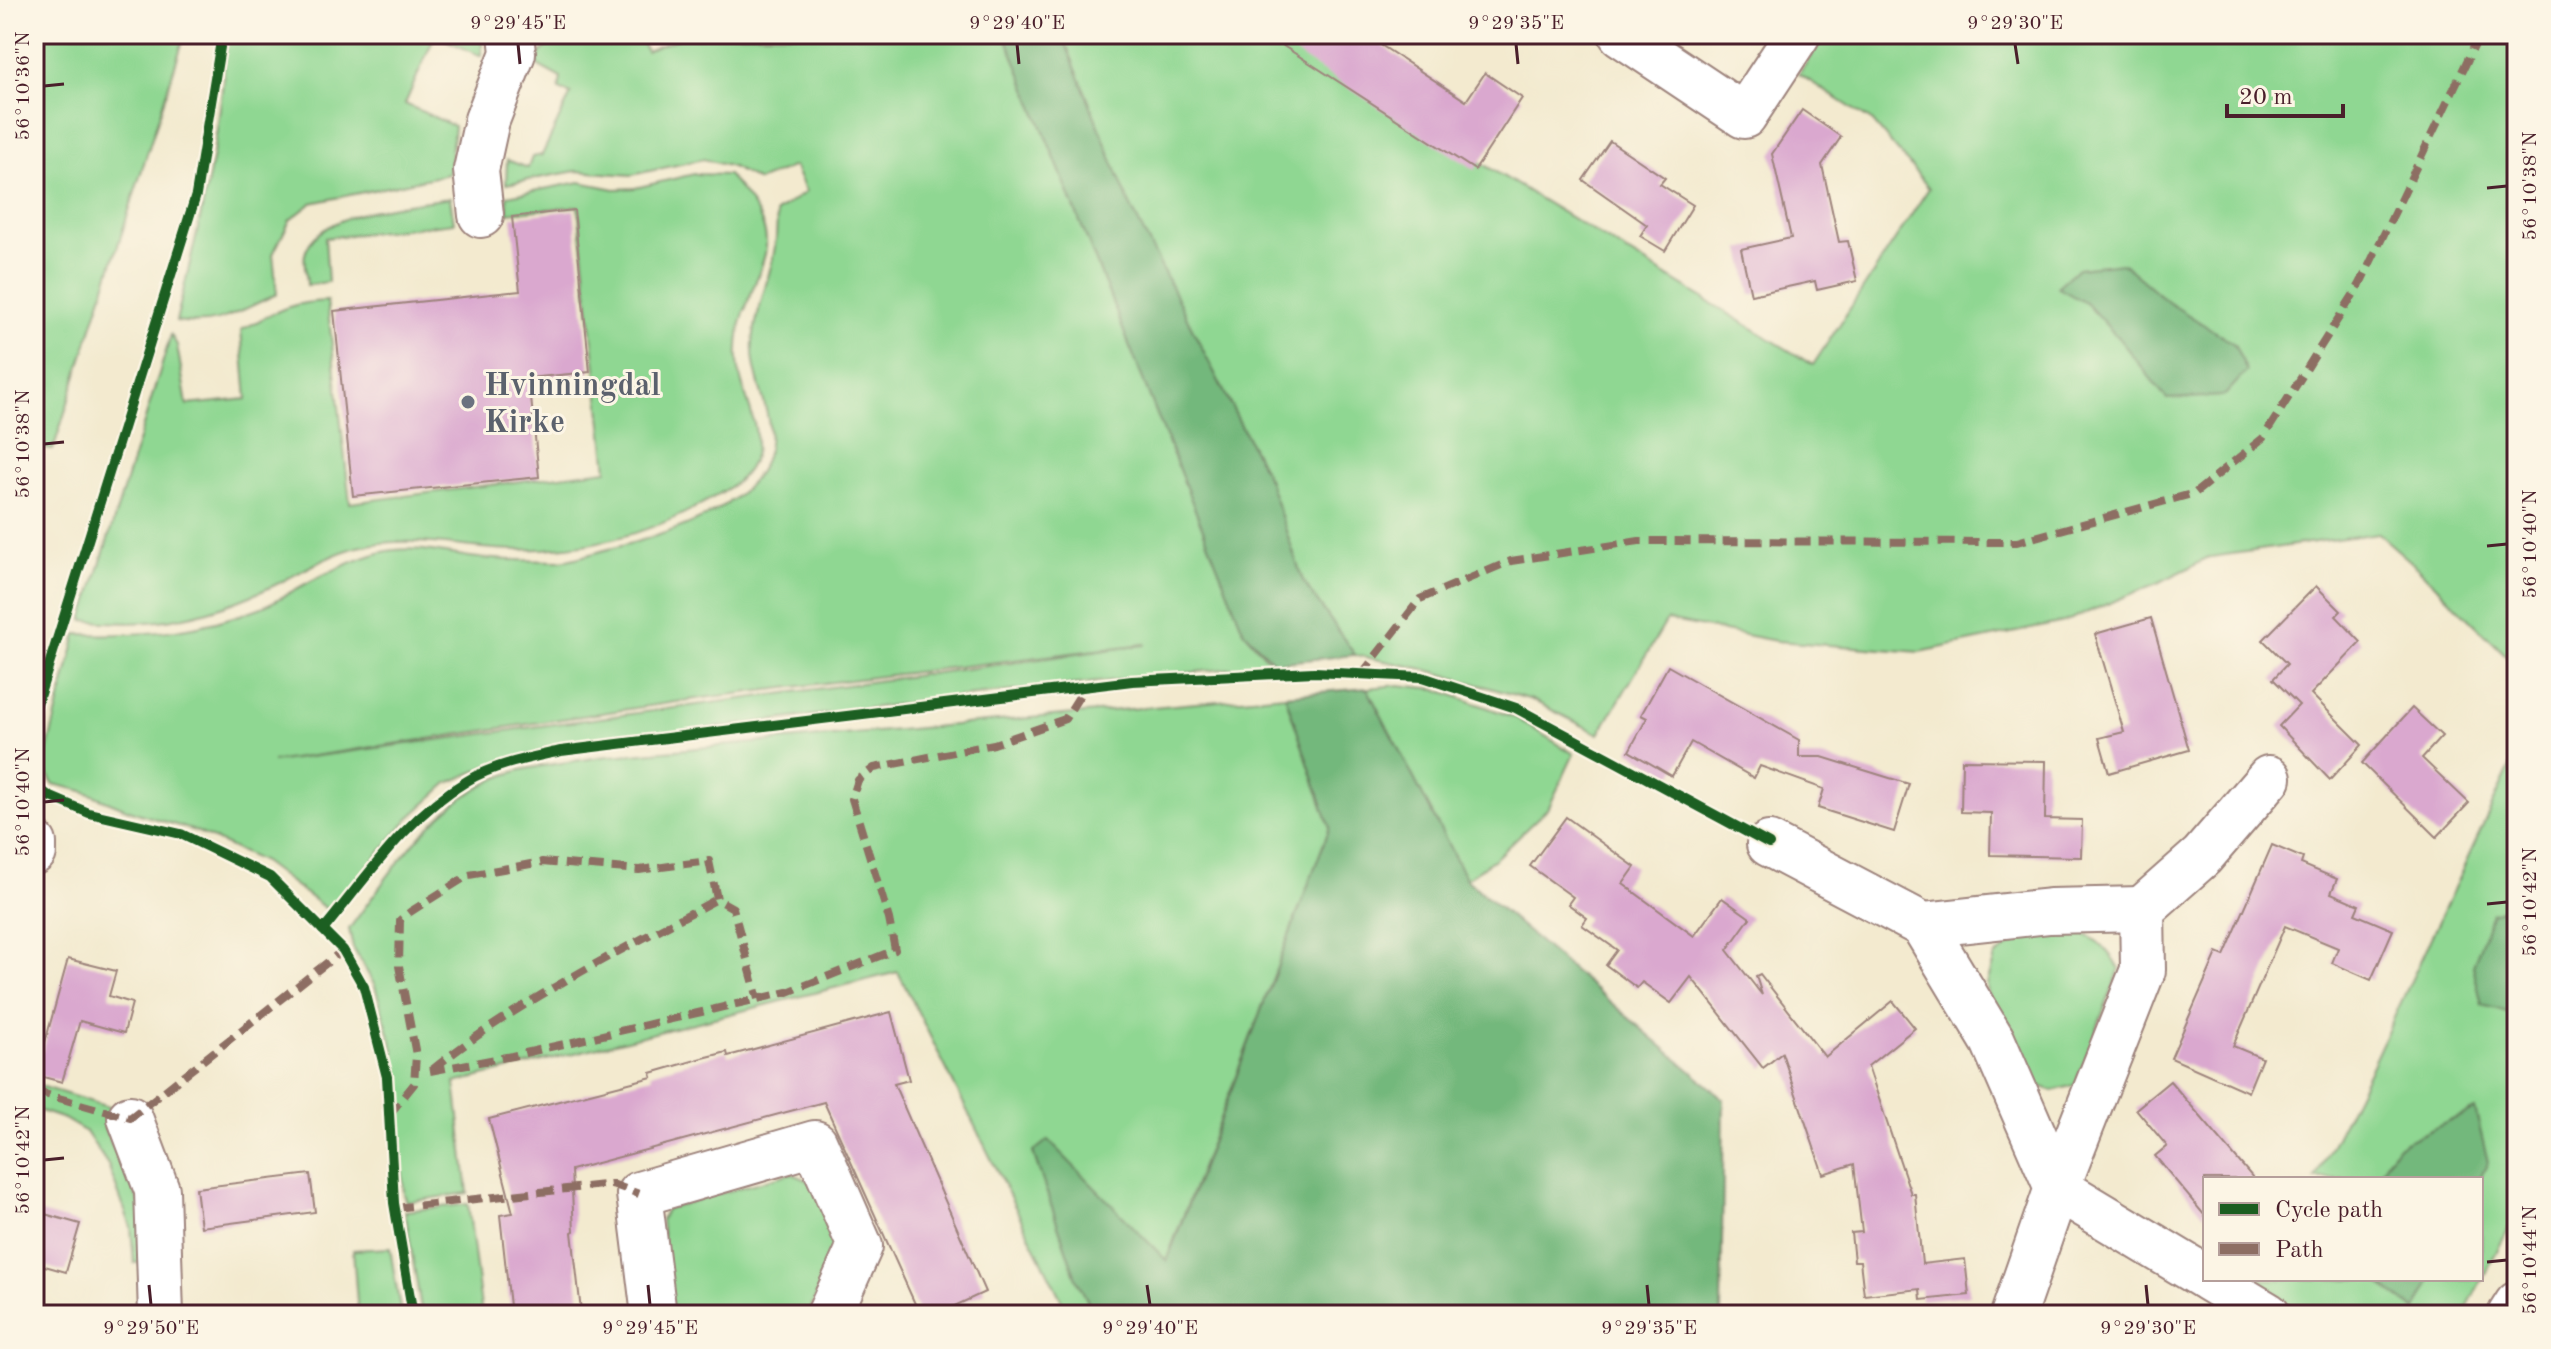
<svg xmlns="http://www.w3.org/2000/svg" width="2551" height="1349" viewBox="0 0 2551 1349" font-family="'Old Standard TT',serif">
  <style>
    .green { fill: #8fd792; stroke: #6c7b5e; stroke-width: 2; fill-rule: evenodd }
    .forest { fill: #73b87c; stroke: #5e6c54; stroke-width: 2 }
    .building { fill: #daa8cf }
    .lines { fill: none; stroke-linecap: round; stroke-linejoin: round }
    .minor-casing { stroke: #9e847d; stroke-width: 48 }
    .minor { stroke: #fff; stroke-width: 44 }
    .quiet { stroke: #8d6e63; stroke-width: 8; stroke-dasharray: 16 8; stroke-linecap: butt }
    .cycleway-casing { stroke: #fcf5e5; stroke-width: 15 }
    .cycleway { stroke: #1b5e20; stroke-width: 10 }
    .ticks { fill: none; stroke: #4a1f2b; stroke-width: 3 }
    .worship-dot { fill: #6b7280; stroke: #fcf5e5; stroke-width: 3 }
    .labels { text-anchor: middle; stroke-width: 6; stroke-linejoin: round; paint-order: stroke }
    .worship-label { font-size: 32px; font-weight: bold; fill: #5b616d; stroke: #fcf5e5; text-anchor: start }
    .neatline { fill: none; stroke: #4a1f2b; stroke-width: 3 }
    .ticks-label { font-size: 20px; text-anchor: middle; fill: #4a1f2b }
  </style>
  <rect width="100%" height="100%" fill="#fcf5e5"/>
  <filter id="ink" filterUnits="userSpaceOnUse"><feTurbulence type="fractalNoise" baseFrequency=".0125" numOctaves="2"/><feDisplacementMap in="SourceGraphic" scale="16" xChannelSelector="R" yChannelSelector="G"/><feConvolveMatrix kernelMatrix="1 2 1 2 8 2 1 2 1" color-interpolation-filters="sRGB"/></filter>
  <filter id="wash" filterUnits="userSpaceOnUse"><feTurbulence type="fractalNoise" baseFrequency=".006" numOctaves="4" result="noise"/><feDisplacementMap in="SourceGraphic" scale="32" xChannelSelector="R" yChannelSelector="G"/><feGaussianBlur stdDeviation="1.8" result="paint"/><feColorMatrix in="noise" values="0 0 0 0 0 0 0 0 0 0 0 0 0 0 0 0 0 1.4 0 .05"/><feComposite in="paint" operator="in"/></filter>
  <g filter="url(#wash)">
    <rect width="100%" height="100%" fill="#f3eacf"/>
    <g class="green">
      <path d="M34 34H185L53 450 34 448Z"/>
      <path d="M226 34H483L481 56 435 35 405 104 454 126 449 174 312 203 290 220 273 254 277 294C237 311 222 328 176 321 199 226 223 132 226 34Z"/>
      <path d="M562 34H639L646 51 689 34H1005L1244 632 1272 664 956 697 566 747 493 764 448 783 408 819 333 908H325L263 862 198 832 134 812 83 791 53 784 43 766 77 634C144 636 199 632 262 607 282 599 301 585 321 576 340 567 362 557 383 552 413 544 449 555 479 558 505 560 532 561 558 561 574 560 590 554 605 550 659 537 753 512 768 450 776 414 750 378 753 342 757 296 781 260 776 212L806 192 794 166 758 181 732 167 703 159 632 175 576 171 506 184 507 160 528 168 532 157 542 155 571 94 559 89 561 78 537 65 541 52ZM1145 644V645L272 762 703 698Z"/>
      <path d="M1062 34H1269L1813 365 1929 188 1873 122 1799 74 1825 34H2517V666L2416 566 2378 533 2211 557 2160 582 2064 622 1920 652 1776 641 1667 620 1599 734 1532 700 1424 669 1355 655 1303 581 1269 481 1131 208Z"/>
      <path d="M694 174 728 175C746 196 772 223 765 254 759 279 745 302 740 328 738 340 737 358 739 370 744 403 769 436 748 469 737 486 717 495 700 505 644 537 578 550 514 550 459 549 415 534 358 547 330 554 301 572 275 585 210 616 155 629 83 620L171 335 177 345 187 405 247 399 241 330C277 312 285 303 327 301L350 503 607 470 578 206 508 213 507 196 580 182 615 189 635 188Z"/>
      <path d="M450 198 454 223 325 238 328 282 307 285C307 275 303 262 305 254 316 210 413 204 450 198Z"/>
      <path d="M1399 685 1436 689 1516 718 1574 754 1549 807 1497 857 1466 879 1367 688Z"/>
      <path d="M1285 695 1330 827 1166 1261 1048 1141 1033 1152 1076 1278 1095 1315H1069L898 972 455 1083 468 1193 407 1202 404 1194 394 1050 375 986 353 948 349 929C395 867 441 791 521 770 546 764 574 762 599 757Z"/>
      <path d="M2517 752V1213L2463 1315H2302L2244 1279H2481V1179H2315L2372 1065Z"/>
      <path d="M2065 927C2094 936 2103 943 2120 969L2075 1085 2053 1091 2034 1084 1988 1006 1987 984 1995 957 2032 929Z"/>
      <path d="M34 1084 128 1113 104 1128 142 1208 151 1262 134 1263 131 1227 108 1165 86 1132 64 1119 34 1109Z"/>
      <path d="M791 1173 812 1182 837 1237 835 1251 808 1315H669L661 1220 666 1209Z"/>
      <path d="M468 1204 482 1315H422L405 1211Z"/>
      <path d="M390 1248 401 1315H358L353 1250Z"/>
    </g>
    <g class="forest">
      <path d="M1005 34H1062L1130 205 1269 481 1303 581 1355 655 1275 663 1244 632Z"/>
      <path d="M2122 263 2168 302 2234 344 2247 371 2224 396 2167 399 2120 340 2087 304 2057 287 2078 268Z"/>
      <path d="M1367 688 1466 879 1724 1099 1721 1315H1095L1076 1278 1033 1152 1048 1140 1167 1261 1330 827 1285 695Z"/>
      <path d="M2517 904V1004L2507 1012 2482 1005 2473 966 2492 913Z"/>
      <path d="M2475 1109 2488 1162 2480 1179H2376L2397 1146Z"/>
      <path d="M2378 1279H2431L2416 1310 2377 1282Z"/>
    </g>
    <g id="blocks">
      <g class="building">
        <path d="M1265 34H1364L1466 101 1485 73 1522 98 1475 170Z"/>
        <path d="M1802 110 1841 137 1822 165 1839 242 1848 241 1857 281 1817 290 1815 281 1751 295 1741 249 1791 238 1772 154Z"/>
        <path d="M1610 141 1665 178 1660 184 1693 205 1665 251 1640 236 1647 225 1583 180Z"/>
        <path d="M574 210 590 372 529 378 539 477 353 496 334 311 520 291 512 217Z"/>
        <path d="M2316 586 2341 611 2336 616 2361 642 2311 694 2362 745 2330 780 2279 726 2299 705 2273 679 2287 664 2263 640Z"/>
        <path d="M2151 618 2189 750 2109 773 2099 738 2124 732 2095 634Z"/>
        <path d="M1668 666 1799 740V757H1822L1909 784 1894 832 1818 808 1824 789 1760 766 1754 778 1691 742 1672 776 1629 751 1647 718 1641 715Z"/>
        <path d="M2412 708 2442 736 2422 758 2469 803 2437 837 2362 763Z"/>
        <path d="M1962 760 2046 761 2045 819 2082 820 2081 857 1990 855 1991 813 1961 812Z"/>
        <path d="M1566 817 1635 867 1623 884 1694 936 1722 898 1750 918 1727 950 1762 995 1756 976 1760 974 1825 1057 1893 1001 1915 1028 1868 1066 1911 1194H1915L1922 1264 1965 1259 1969 1295 1921 1300 1920 1289 1864 1295 1860 1261H1854L1851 1233 1862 1232 1854 1164 1823 1174 1782 1053 1763 1068 1691 977 1671 1003 1642 982 1637 988 1606 965 1617 950 1582 925 1587 918 1568 904 1573 897 1530 866Z"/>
        <path d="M2272 845 2303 858 2301 864 2337 879 2331 893 2359 905 2355 914 2393 930 2371 980 2332 963 2338 948 2285 926 2233 1046 2262 1058 2248 1092 2171 1058 2217 953 2224 956Z"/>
        <path d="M68 959 116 971 109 996 132 1003 124 1033 80 1021 62 1082 36 1075Z"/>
        <path d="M891 1012 909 1080 894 1084 985 1292 935 1315H920L824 1102 571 1170 574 1231 572 1232 581 1311 571 1312V1315H511L500 1215 513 1213 489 1119 652 1077 651 1073 703 1058 727 1052 728 1056Z"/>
        <path d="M2170 1081 2254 1179H2205V1216L2155 1156 2167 1146 2136 1109Z"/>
        <path d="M310 1174 315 1212 201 1227 196 1188Z"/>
        <path d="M34 1211 80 1224 66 1272 34 1263Z"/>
      </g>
    </g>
  </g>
  <g filter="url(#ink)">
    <use href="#blocks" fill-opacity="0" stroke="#9e847d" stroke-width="2"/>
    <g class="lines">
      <defs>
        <g id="minor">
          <path d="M1621 34 1744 116 1798 34"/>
          <path d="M481 215 476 170 487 120 513 53 511 34"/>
          <path d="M34 843V852"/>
          <path d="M1769 844 1923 925 2050 911 2142 909"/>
          <path d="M1923 925 1993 1041 2057 1188 2205 1277"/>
          <path d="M130 1118 157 1190 161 1315"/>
          <path d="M2208 1279 2268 1315"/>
          <path d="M654 1315 639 1194 815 1143 860 1246 829 1315"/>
          <path d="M2013 1315 2057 1188 2143 970 2142 909 2202 856 2269 778"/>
          <path d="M2510 1315 2517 1304"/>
        </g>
      </defs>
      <use href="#minor" class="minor-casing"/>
      <use href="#minor" class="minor"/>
      <g class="quiet">
        <path d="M1361 675 1420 599 1511 561 1639 541 2017 542 2195 493 2263 438 2360 284 2480 34"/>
        <path d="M433 1069C519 1000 620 951 717 899"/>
        <path d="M430 1071 512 1056 788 992 895 950 889 919 852 799 858 780 874 768 994 744 1065 719 1085 687"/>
        <path d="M34 1091 130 1118 343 950"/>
        <path d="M389 1115 414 1084 416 1055 399 966 400 920 410 912 469 875 542 862 639 870 709 861 717 899 733 908 758 999"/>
        <path d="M395 1208 612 1184 639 1194"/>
      </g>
      <defs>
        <g id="cycleway">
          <path d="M34 713 196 195 220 47V34"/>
          <path d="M34 785 49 796 89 813 181 834 270 877 343 950 364 987 387 1077 394 1203 413 1315"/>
          <path d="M323 930C367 877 407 816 467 781 495 764 530 758 561 751L1132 681 1314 672 1422 677 1516 708 1769 844"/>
        </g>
      </defs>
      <use href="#cycleway" class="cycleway-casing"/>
      <use href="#cycleway" class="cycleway"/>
    </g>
  </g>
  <path class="ticks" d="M518 44 520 64M1017 44 1019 64M1516 44 1518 64M2015 44 2018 64M44 86 64 84M2487 188 2507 186M44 444 64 442M2487 546 2507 544M44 802 64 800M2487 904 2507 902M44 1160 64 1158M2487 1262 2507 1260M149 1285 151 1305M648 1285 650 1305M1147 1285 1150 1305M1647 1285 1649 1305M2146 1285 2148 1305"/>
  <circle class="worship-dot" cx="468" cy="402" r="8"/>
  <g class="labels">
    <g class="worship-label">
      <text x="484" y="395">Hvinningdal<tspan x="484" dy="37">Kirke</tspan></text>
    </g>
  </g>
  <rect width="2551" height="1349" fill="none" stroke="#fcf5e5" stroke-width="88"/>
  <rect x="2203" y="1177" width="280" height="104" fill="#fcf5e5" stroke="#b59f9b" stroke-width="2"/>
  <rect x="2219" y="1203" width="40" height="12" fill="#1b5e20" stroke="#b59f9b" stroke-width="2"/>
  <text x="2275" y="1217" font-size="24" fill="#4a1f2b">Cycle path</text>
  <rect x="2219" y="1243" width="40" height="12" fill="#8d6e63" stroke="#b59f9b" stroke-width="2"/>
  <text x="2275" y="1257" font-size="24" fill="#4a1f2b">Path</text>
  <path d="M2227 104v12h116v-12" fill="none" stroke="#4a1f2b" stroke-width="4"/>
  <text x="2239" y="104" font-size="24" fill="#4a1f2b" stroke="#fcf5e5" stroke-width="6" paint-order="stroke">20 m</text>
  <rect x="44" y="44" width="2463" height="1261" class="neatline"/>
  <g class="ticks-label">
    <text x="518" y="29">9°29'45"E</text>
    <text x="1017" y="29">9°29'40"E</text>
    <text x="1516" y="29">9°29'35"E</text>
    <text x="2015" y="29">9°29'30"E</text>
    <text transform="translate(22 86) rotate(-90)" y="7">56°10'36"N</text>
    <text transform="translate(2529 186) rotate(-90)" y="7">56°10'38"N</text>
    <text transform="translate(22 444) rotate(-90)" y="7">56°10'38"N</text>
    <text transform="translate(2529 544) rotate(-90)" y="7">56°10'40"N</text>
    <text transform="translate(22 802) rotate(-90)" y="7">56°10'40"N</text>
    <text transform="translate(2529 902) rotate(-90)" y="7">56°10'42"N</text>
    <text transform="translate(22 1160) rotate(-90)" y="7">56°10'42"N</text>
    <text transform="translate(2529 1260) rotate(-90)" y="7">56°10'44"N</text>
    <text x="151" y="1334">9°29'50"E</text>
    <text x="650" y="1334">9°29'45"E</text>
    <text x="1150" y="1334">9°29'40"E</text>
    <text x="1649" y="1334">9°29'35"E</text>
    <text x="2148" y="1334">9°29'30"E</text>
  </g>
</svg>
